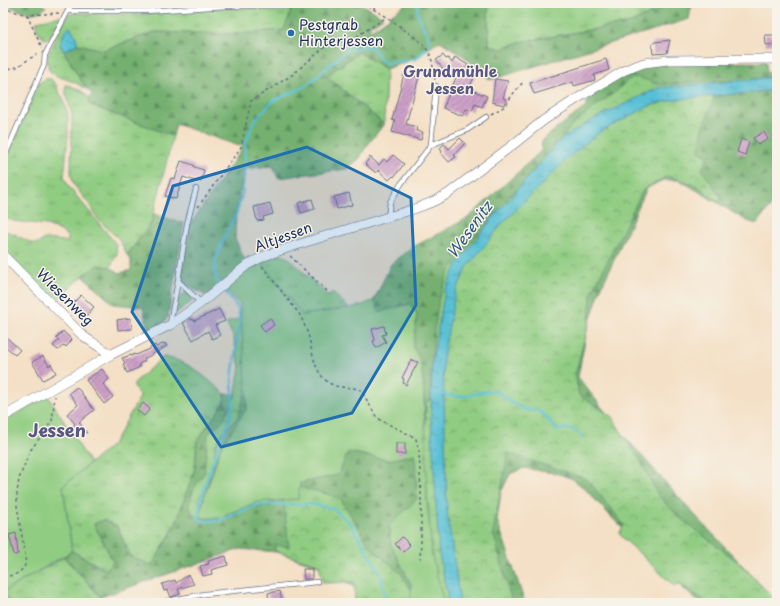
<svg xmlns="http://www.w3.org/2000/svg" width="780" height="606" viewBox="0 0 780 606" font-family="'Playpen Sans',sans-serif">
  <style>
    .grass { fill: url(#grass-tufts); stroke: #567e70 }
    .forest { fill: url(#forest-firs); stroke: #487066 }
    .park { fill: url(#park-crowns); stroke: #567e70 }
    .garden { fill: #90cc81; stroke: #567e70 }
    .water { fill: url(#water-ripples); stroke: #3a789a }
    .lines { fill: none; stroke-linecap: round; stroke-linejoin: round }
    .stream { stroke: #58c0d5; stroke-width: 2.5 }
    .building { fill: url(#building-hatch) }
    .service-casing { stroke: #676d82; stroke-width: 6 }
    .minor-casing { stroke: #676d82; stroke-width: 10 }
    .path { stroke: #676d82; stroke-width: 1.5; stroke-dasharray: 3 3; stroke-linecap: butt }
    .service { stroke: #fff; stroke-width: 4.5 }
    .minor { stroke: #fff; stroke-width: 9 }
    .marked { fill: #1f6fb2; fill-opacity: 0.2; stroke: #1f6fb2; stroke-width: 3; stroke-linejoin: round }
    .poi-dot { fill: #1f6fb2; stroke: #f7f3e8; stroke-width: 1.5 }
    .labels { text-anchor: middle; stroke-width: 3; stroke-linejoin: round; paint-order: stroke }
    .poi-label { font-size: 14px; fill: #1b2f5e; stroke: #f7f3e8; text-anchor: start }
    .street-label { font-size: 14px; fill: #1b2f5e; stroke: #f7f3e8 }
    .neighbourhood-label { font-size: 15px; font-weight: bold; fill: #595783; stroke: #f7f3e8 }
    .water-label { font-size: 15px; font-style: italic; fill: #2d5a82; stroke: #f7f3e8 }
    .district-label { font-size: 18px; font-weight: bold; fill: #595783; stroke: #f7f3e8 }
  </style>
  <defs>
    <pattern id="grass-tufts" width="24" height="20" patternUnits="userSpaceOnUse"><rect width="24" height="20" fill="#90cc81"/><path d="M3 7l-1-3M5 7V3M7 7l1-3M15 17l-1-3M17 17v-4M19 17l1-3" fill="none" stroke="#75a66d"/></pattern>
    <pattern id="forest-firs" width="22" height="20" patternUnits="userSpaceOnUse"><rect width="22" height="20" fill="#74b06f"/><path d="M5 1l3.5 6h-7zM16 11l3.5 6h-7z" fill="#5e905e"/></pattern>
    <pattern id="park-crowns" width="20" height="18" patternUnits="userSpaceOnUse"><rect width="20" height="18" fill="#90cc81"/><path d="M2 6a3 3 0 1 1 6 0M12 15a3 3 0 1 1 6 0" fill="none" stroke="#75a66d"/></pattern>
    <pattern id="water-ripples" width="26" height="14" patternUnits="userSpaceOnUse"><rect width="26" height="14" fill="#58c0d5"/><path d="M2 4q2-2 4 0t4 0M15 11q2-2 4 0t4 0" fill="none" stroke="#489cb0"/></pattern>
    <pattern id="building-hatch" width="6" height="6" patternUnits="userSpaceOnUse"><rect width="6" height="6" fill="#cda0c7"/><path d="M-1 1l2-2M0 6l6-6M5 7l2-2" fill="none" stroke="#a683a5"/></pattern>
  </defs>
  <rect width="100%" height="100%" fill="#f7f3e8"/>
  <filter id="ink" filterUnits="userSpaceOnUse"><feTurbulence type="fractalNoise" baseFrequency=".025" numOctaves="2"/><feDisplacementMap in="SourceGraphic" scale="8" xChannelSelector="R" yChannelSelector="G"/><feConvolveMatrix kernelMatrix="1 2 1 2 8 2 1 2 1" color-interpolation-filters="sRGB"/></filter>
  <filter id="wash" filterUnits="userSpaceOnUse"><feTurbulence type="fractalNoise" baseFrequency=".012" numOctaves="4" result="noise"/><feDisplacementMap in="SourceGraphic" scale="16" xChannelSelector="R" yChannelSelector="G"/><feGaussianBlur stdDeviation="0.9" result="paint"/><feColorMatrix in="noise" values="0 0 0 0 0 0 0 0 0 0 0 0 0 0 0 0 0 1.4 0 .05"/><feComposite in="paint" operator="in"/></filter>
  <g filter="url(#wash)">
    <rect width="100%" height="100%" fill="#f4e0c6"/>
    <g class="grass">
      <path d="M111 3H224L146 9H76V6Z"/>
      <path d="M490 3H664L661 9 631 23 520 42 501 49 489 45 488 8Z"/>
      <path d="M224 8H292L285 30 232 34 155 32 104 50 77 44 76 36 60 45 87 89 74 82 57 76 50 71 48 67 47 58 62 25 69 14 76 13 146 14Z"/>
      <path d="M61 16V18L49 38 44 39C39 33 34 28 37 21Z"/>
      <path d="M359 52 386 69 384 124 326 76Z"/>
      <path d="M45 79H51L56 85 59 92 63 98 68 115V136L64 177 69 187 116 244 117 255 112 263 110 267 97 266 83 276 54 303 3 252V230L14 234 31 243 38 244 44 239 57 240 68 242V237L61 231 47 225 14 221 3 217V169L38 84Z"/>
      <path d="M66 85C73 86 85 92 89 98 89 99 90 104 90 105L173 136 151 224 127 255 119 239 98 219 89 204 74 185 71 175 72 115 68 99 66 95 65 88Z"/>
      <path d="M281 254 290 259 328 296 332 292 349 308 302 315 261 262Z"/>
      <path d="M186 292 193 300 174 314 177 300Z"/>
      <path d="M163 357C191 361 204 377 225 394L224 403 197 441 195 468 176 524 152 566 130 556 117 526 103 520 94 524 113 561 106 570 72 551 63 486 113 444 140 397 134 387V383Z"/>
      <path d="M64 557 106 603H12L3 595V592Z"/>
    </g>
    <g class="forest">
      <path d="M3 3H41L46 7 42 11 29 14 3 4Z"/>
      <path d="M316 3H360L383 17 369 27 371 30 390 17 389 16 408 3H490L488 8 489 45 501 49 520 42 631 23 661 9 664 3H692L689 19 490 80 465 57 440 41 411 60 386 69 359 52 326 76 384 124 366 147 359 159 347 169 278 178 273 166 244 169 236 213 235 238 246 263 206 296 181 281 190 225 243 147 240 145 239 146 176 124 173 136 90 105 89 98 92 94C80 82 72 65 64 51L77 44 104 50 155 32 232 34 284 30 292 8Z"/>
      <path d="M766 62 767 73H777V77L658 88 594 119 561 139 492 219 432 556 427 499 426 446 423 382 420 360 413 347 417 314 410 304 378 313 374 300 391 264 413 247 468 218 541 151 542 141 557 128 586 107 589 96 626 73 644 66 668 63Z"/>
      <path d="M777 90V186L770 207 757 224 747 221 680 180H663L647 188 601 288 587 330 578 377 625 437 692 512 777 602V603H705L696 600 672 578 656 557 619 525 585 489 573 479 559 474 524 468 510 474 501 492 497 520 525 603H461L447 511 672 100Z"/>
      <path d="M153 214 184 223 168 317 163 323 148 331 143 307 113 304 83 276 97 265 110 267 120 273 131 270V260L127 255 151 224Z"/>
      <path d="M225 394 247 395V408L221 447 204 498 200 513 217 518 258 502 300 483 338 475 348 452 389 460 415 454 417 499 391 545 412 586 410 603 359 590 319 566 277 552 240 549 101 597 64 557 72 551 106 570 113 561 94 524 103 520 117 526 130 556 152 566 176 524 195 468 197 441 224 403Z"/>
    </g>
    <g class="park">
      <path d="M637 77 661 85 720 80 701 135 699 151 708 156 702 170 723 200 714 199 696 185 667 176 643 190 591 294 589 323 575 375 579 395 611 416 640 460 659 497 680 518 738 562 777 601V603H708L679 583 674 586 619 534 624 525 587 479 508 453 493 532 512 603H436L424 456 426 403 433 397 434 392 430 386 434 332 439 298 449 272 463 253 511 194 533 177 571 126 597 105 617 91 627 80Z"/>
      <path d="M243 317 249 368 245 393 238 417 222 433 215 446 213 469 206 487 200 495 199 504 202 507 301 487 340 498 371 548 400 572 414 595 422 603H355L354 582 323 583 319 565 275 551V545L289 547 283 498 261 507 246 504 232 512 222 519H205L193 515 189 504 194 488 204 473 208 434 223 420 235 397 240 367 233 336 226 323Z"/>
    </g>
    <g class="garden">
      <path d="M261 262 302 315 349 308 363 305 374 300 379 312 410 304 417 314 413 347 420 360 423 382 426 446 427 499 432 556 444 603H410L412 586 391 545 389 526 417 499 415 454 389 460 348 452 338 475 300 483 298 499 258 502 217 518H203L200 514 204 498 221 447 247 408V395L240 305 225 288 248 270Z"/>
      <path d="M48 396 90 463 63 486 72 551 3 592V421Z"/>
    </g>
    <g class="water">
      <path d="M70 27 76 36 77 44 64 51 60 45 65 31Z"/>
      <path d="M777 77V90L672 100 649 106 600 132 571 155 502 224 468 266 455 293 443 358 447 511 460 603H449L439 554 431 418 432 362 445 290 458 263 492 219 561 139 594 119 658 88Z"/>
    </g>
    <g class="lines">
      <g class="stream">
        <path d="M441 394C448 395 456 397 463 396 474 396 486 388 497 392 501 393 504 397 507 399 513 404 531 414 538 410L549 420 556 430C570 427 574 429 584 437"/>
        <path d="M385 603V594L379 571 350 523 334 509 312 504 257 505 219 521H204L199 519 198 517 202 494 216 453 229 421 233 400 232 378 240 321 238 308 218 282 214 273 216 260 223 240 237 212 242 195 245 167V145L254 121 273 101 300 89 313 80 346 51 363 46 373 48 377 53 381 60 386 63 416 59 428 47 430 43 428 37 418 15 417 3"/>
      </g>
    </g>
    <g id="blocks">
      <g class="building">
        <path d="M765 35H777V44L766 45Z"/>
        <path d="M670 40 667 53 653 54 652 44 655 42Z"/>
        <path d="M443 55 446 59 448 58 452 63 455 57 468 65 466 67 472 70 475 75 469 89 487 96 482 107 475 104 472 111 466 109 463 116 443 108 458 73H447L436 60Z"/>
        <path d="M606 59 609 70 594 75 595 80 574 86 573 82 534 94 530 83Z"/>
        <path d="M404 74 419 77 406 124 417 127 416 131 423 132 421 140 392 132 395 121 392 120Z"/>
        <path d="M495 79 508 81 503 98 506 99 504 105 492 102Z"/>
        <path d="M764 132 768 139 758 145 753 138Z"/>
        <path d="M460 138 465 143 454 155 456 157 449 162 441 153 442 152 440 148 444 144 449 149Z"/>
        <path d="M741 139 749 142 745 155 737 152Z"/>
        <path d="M393 155 404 164 394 177 393 176 389 180 378 170 376 173 365 164 370 157 379 165 384 159 387 162Z"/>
        <path d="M181 161 194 165V167L204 170 201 182 198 181V182L183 177 176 199 165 196 171 178 175 179Z"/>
        <path d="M349 193 352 205 337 209 334 197Z"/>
        <path d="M312 199 315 209 301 213 298 203Z"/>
        <path d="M270 203 273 214 263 217 264 220 257 221 254 207Z"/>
        <path d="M81 295 94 307 86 316 73 303Z"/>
        <path d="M219 309 225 321 215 325 220 335 212 339 208 331 193 340 183 323 190 318 191 320 193 319 194 321Z"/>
        <path d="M131 318 132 329 118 330 117 320Z"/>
        <path d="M270 318 274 325 265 332 260 325Z"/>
        <path d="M384 326 386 334 382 335 386 342 376 348 373 341 375 340 372 329Z"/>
        <path d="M63 331 72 340 66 347 64 345 58 350 53 346 59 340 56 338Z"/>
        <path d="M3 334 20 350 15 355 3 344Z"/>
        <path d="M165 343 167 346 144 359 145 361 139 364 140 367 127 373 123 364 125 363 122 358 131 355V356L135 354 136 355 150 349V348L155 345 156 347Z"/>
        <path d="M43 356 49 366 51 364 56 373 43 380 32 362Z"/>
        <path d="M411 360 418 362 406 385 403 383 404 379 402 378Z"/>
        <path d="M102 369 109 379 103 384 113 397 104 404 86 380Z"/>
        <path d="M77 387 94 410 79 422 87 433 77 431 73 426 75 424 67 414 78 405 69 393Z"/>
        <path d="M143 403 150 409 144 416 137 410Z"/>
        <rect x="396" y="443" width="9" height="11"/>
        <path d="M16 533 18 554 14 555 9 535Z"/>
        <path d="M402 537 410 545 403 552 395 544Z"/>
        <path d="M226 556 228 565 211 570 212 574 203 576 200 566 209 564 208 561Z"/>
        <path d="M303 569H312V579H304Z"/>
        <path d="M188 575 194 584 178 589 180 594 171 597 168 590 164 591 162 584 175 580 176 583Z"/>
        <path d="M280 591 282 601 269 603 268 593Z"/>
      </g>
    </g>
  </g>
  <g filter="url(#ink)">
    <use href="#blocks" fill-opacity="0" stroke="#676d82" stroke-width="1"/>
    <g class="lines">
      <defs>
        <g id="service">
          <path d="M68 11H146L226 6H293L307 3"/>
          <path d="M431 145 467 130 486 117"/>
          <path d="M3 160 44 65 45 55 72 3"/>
          <path d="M388 217 390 202 401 184 431 145 436 86"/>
          <path d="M178 281 201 303"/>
          <path d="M170 323 178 281 187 224 196 189"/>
          <path d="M160 603 178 599 205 594 317 582"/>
        </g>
        <g id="minor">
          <path d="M3 255 81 334C90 342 102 347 110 355"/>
          <path d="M3 417 110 355 170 325 201 303 247 265 264 256C301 243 338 232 375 221 400 213 427 207 449 193L510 147 544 120 578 98 625 70 644 63 668 60 777 59"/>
          <path d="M3 599 9 603"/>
        </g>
      </defs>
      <use href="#service" class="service-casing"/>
      <use href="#minor" class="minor-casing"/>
      <g class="path">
        <path d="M363 3 387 17 422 43 429 52 432 61 435 81"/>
        <path d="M3 8 27 15 60 13"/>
        <path d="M374 9 375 3"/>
        <path d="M27 15 42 48"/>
        <path d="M3 70 17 67 40 52"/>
        <path d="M491 114 505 106 513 94 523 82"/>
        <path d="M198 207 241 147 251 101 292 75 327 45 357 36 387 17"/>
        <path d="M290 256 329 293"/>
        <path d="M262 266 300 315C303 322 307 330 309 338 313 355 315 377 333 385 342 389 352 386 361 390L376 416 382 421 412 436 416 439 419 451 421 493V542L420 559"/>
        <path d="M3 576C11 577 22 573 25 565 26 561 25 558 25 555L17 506V493L19 479 30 451 52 421 55 396"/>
      </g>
      <use href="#service" class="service"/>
      <use href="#minor" class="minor"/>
    </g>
  </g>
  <path class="marked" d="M307 147 411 198 416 305 352 413 221 447 132 312 173 186Z"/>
  <circle class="poi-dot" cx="291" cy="33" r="4"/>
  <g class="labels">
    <g class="poi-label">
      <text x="299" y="30">Pestgrab<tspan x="299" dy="16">Hinterjessen</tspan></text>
    </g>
    <g class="street-label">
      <text transform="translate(283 237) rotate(-20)" y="5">Altjessen</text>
      <text transform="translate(65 297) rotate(45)" y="5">Wiesenweg</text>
    </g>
    <g class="neighbourhood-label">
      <text x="450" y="77">Grundmühle<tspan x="450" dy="17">Jessen</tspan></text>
    </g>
    <g class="water-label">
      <text transform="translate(470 230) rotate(-54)" y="5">Wesenitz</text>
    </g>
    <g class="district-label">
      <text x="57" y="437">Jessen</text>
    </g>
  </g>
  <rect width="780" height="606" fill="none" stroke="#f7f3e8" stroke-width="16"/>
</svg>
